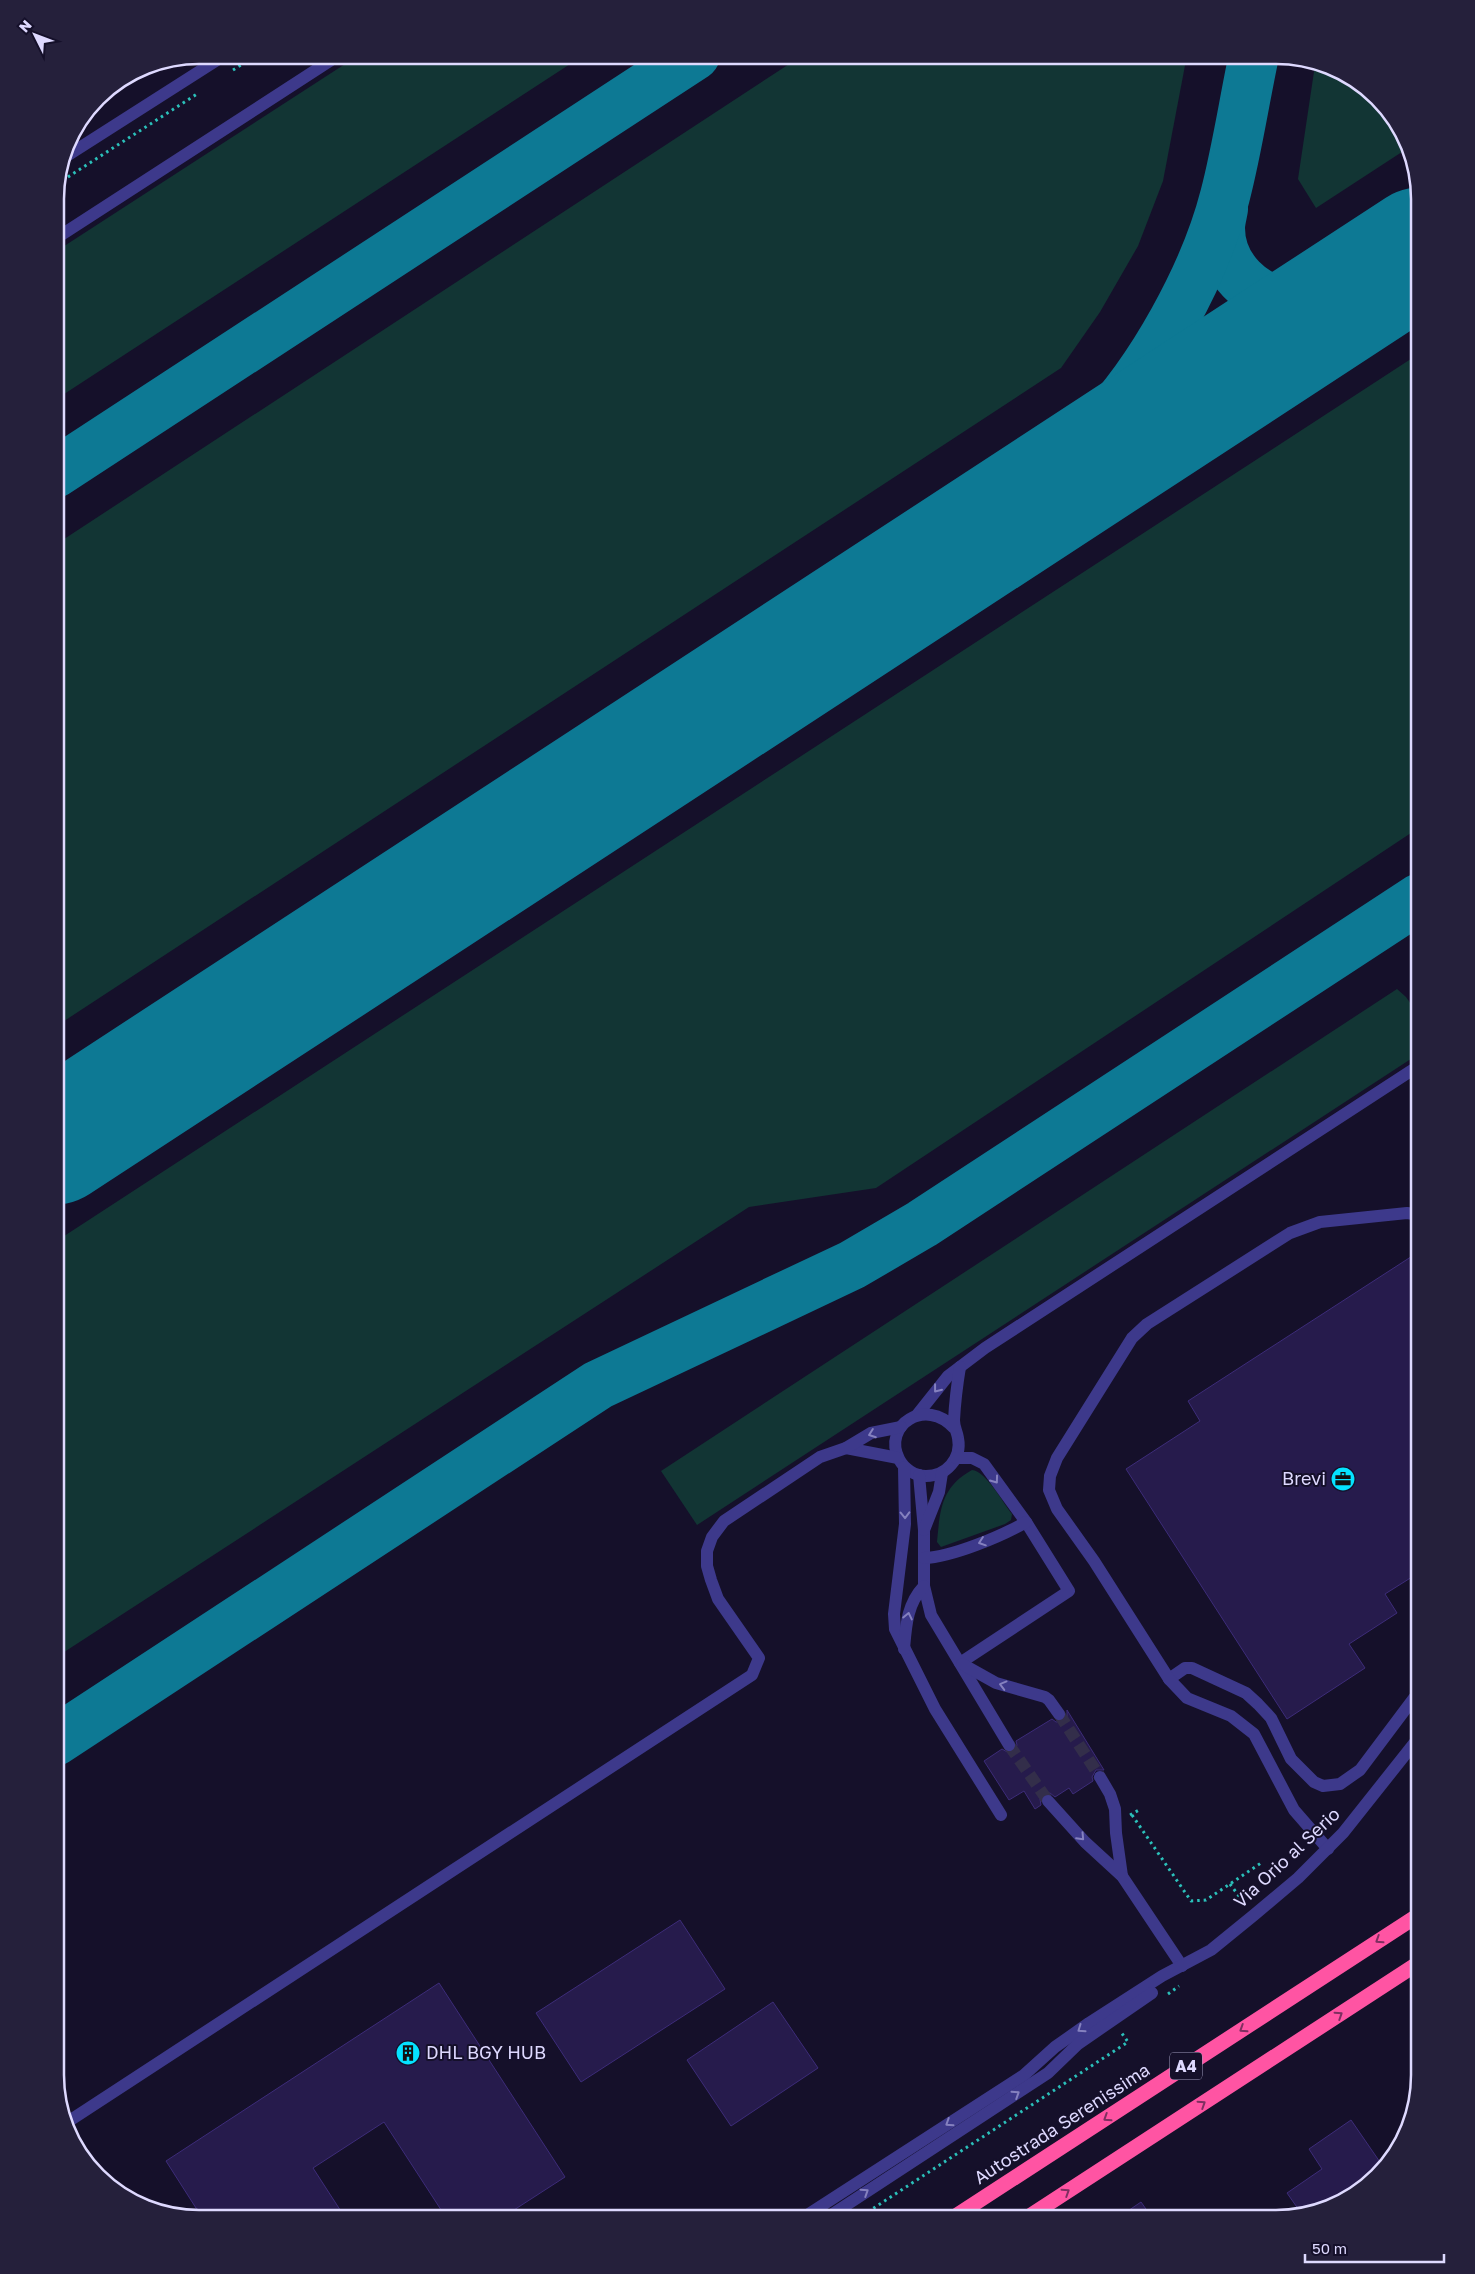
<svg xmlns="http://www.w3.org/2000/svg" width="1475" height="2274" viewBox="0 0 1475 2274" font-family="'Golos Text',sans-serif">
  <style>
    .green { fill: #123534 }
    .lines { fill: none; stroke-linecap: round; stroke-linejoin: round }
    .taxiway { stroke: #0d7994; stroke-width: 50 }
    .runway { stroke: #0d7994; stroke-width: 125 }
    .building { fill: #261b4c; stroke: #3d2c79 }
    .minor-tunnel { stroke: #332e4a; stroke-width: 12; stroke-dasharray: 12 6; stroke-linecap: butt }
    .path { stroke: #2bc0ba; stroke-width: 3; stroke-dasharray: 2.5 4; stroke-linecap: butt }
    .minor { stroke: #3d398b; stroke-width: 12 }
    .highway { stroke: #ff54a3; stroke-width: 15 }
    .oneway { stroke: #8581bf }
    .oneway2 { stroke: #7e2f60 }
    .labels { text-anchor: middle; stroke-width: 4; stroke-linejoin: round; paint-order: stroke }
    .shield { fill: #15102a; stroke: #a29dbf; stroke-width: 1 }
    .shield-label { font-size: 16px; font-weight: bold; fill: #ded9ff }
    .poi-label { font-size: 18px; fill: #ded9ff; stroke: #15102a; text-anchor: end }
    .street-label { font-size: 18px; fill: #ded9ff; stroke: #15102a }
    .rim { fill: none; stroke: #ded9ff; stroke-width: 2.5 }
  </style>
  <rect width="100%" height="100%" fill="#15102a"/>
  <g class="green">
    <path d="M359 55H584L55 400V252Z"/>
    <path d="M803 55H1187L1163 181 1138 246 1100 312 1061 368 55 1027V545Z"/>
    <path d="M1315 65 1356 79 1405 135 1408 148 1316 208 1298 179Z"/>
    <path d="M1420 353V827L876 1188 749 1207 55 1658V1242Z"/>
    <path d="M1420 974V1002L1412 989 1411 980Z"/>
    <path d="M1397 989 1406 997 1420 1017V1053L697 1525 661 1471Z"/>
    <path d="M972 1470C986 1471 1003 1503 1012 1514L1011 1520 1005 1524 941 1547 937 1542C940 1510 941 1487 972 1470Z"/>
  </g>
  <g class="lines">
    <g class="taxiway">
      <path d="M1223 209C1222 215 1220 222 1220 228 1220 268 1253 299 1291 304 1307 306 1325 303 1341 301"/>
      <path d="M55 473 695 55"/>
      <path d="M979 538C1018 502 1058 467 1095 429 1151 372 1205 274 1225 196 1237 150 1244 102 1254 55"/>
      <path d="M55 1741 598 1385 852 1265 922 1224 1420 898"/>
    </g>
    <path class="runway" d="M55 1142 1420 250"/>
  </g>
  <g class="building">
    <path d="M1420 1251V1539L1413 1544 1420 1555V1572L1385 1594 1397 1613 1349 1644 1365 1668 1287 1719 1126 1469 1200 1421 1188 1401Z"/>
    <path d="M1067 1710 1104 1770H1096L1092 1777 1093 1781 1073 1794 1069 1788 1055 1797 1050 1793 1043 1795 1040 1799 1041 1805 1035 1809 1024 1791 1009 1800 984 1761 1002 1749 1009 1753 1014 1752 1017 1745 1016 1741 1052 1719 1056 1722 1063 1721 1067 1717Z"/>
    <path d="M680 1920 725 1989 581 2082 536 2013Z"/>
    <path d="M439 1983 565 2177 500 2219H447L384 2122 313 2168 346 2219H203L166 2161Z"/>
    <path d="M773 2002 818 2068 731 2126 687 2060Z"/>
    <path d="M1351 2120 1382 2165 1340 2204 1301 2213 1287 2193 1322 2169 1309 2149Z"/>
    <path d="M1141 2202 1153 2219H1116Z"/>
  </g>
  <g class="lines">
    <g class="minor-tunnel">
      <path d="M1059 1714 1100 1777"/>
      <path d="M1009 1745 1048 1801"/>
    </g>
    <g class="path">
      <path d="M233 70 257 55"/>
      <path d="M57 184 197 94"/>
      <path d="M1130 1815 1141 1809"/>
      <path d="M1132 1815 1191 1901 1206 1900 1261 1863"/>
      <path d="M1230 1884 1244 1903"/>
      <path d="M1168 1994 1179 1986"/>
      <path d="M857 2219 1128 2042 1121 2032"/>
    </g>
    <g class="minor">
      <path d="M62 159 225 55"/>
      <path d="M55 239 339 55"/>
      <path d="M917 1415 948 1376 985 1348 1420 1065"/>
      <path d="M954 1428C926 1397 882 1425 899 1459 904 1469 915 1476 926 1476 946 1476 962 1459 958 1438 957 1431 954 1428 954 1420 955 1402 957 1385 960 1367"/>
      <path d="M846 1448 898 1458"/>
      <path d="M956 1458H972L984 1464 1026 1522 1069 1591 960 1663"/>
      <path d="M904 1467 905 1524 894 1614 895 1629 935 1709 1001 1815"/>
      <path d="M919 1475 924 1530V1586L931 1615 1009 1745"/>
      <path d="M924 1530 939 1492 942 1473"/>
      <path d="M924 1558C952 1557 1002 1536 1026 1522"/>
      <path d="M904 1649C906 1625 907 1604 924 1586"/>
      <path d="M962 1664 996 1683 1045 1697 1049 1700 1059 1714"/>
      <path d="M1169 1679 1185 1668H1192L1246 1693 1258 1704 1271 1718 1291 1759 1314 1782 1323 1786 1340 1784 1360 1770 1420 1690"/>
      <path d="M1100 1777 1110 1794 1115 1809 1116 1833 1122 1876"/>
      <path d="M1048 1801 1085 1842 1122 1876 1182 1966"/>
      <path d="M1328 1849 1294 1810 1254 1734 1231 1716 1187 1698 1169 1679 1094 1561 1057 1509 1049 1490 1050 1476 1057 1458 1132 1338 1147 1324 1290 1233 1320 1222 1407 1213 1420 1215"/>
      <path d="M66 2123 752 1675 759 1658 718 1599 711 1580 707 1566V1551L712 1537 724 1521 820 1457 846 1448 871 1433 901 1427"/>
      <path d="M801 2219 1024 2075 1055 2047 1089 2023 1162 1976 1211 1950 1254 1915 1298 1878 1343 1833 1420 1736"/>
      <path d="M825 2219 1048 2073 1078 2044 1152 1993"/>
    </g>
    <g class="highway">
      <path d="M951 2219 1420 1914"/>
      <path d="M1025 2219 1420 1962"/>
    </g>
  </g>
  <defs><path id="oneway-chevron" d="M-2-3.5L2.5 0L-2 3.5" fill="none" stroke-width="1.6" stroke-linecap="round" stroke-linejoin="round" transform="scale(1.25)"/></defs>
  <g class="oneway">
    <use href="#oneway-chevron" transform="translate(937 1389) rotate(128)"/>
    <use href="#oneway-chevron" transform="translate(872 1434) rotate(160)"/>
    <use href="#oneway-chevron" transform="translate(995 1480) rotate(54)"/>
    <use href="#oneway-chevron" transform="translate(905 1515) rotate(89)"/>
    <use href="#oneway-chevron" transform="translate(982 1542) rotate(161)"/>
    <use href="#oneway-chevron" transform="translate(908 1616) rotate(-78)"/>
    <use href="#oneway-chevron" transform="translate(1003 1685) rotate(-165)"/>
    <use href="#oneway-chevron" transform="translate(1081 1837) rotate(47)"/>
    <use href="#oneway-chevron" transform="translate(1081 2029) rotate(145)"/>
    <use href="#oneway-chevron" transform="translate(1016 2094) rotate(-33)"/>
    <use href="#oneway-chevron" transform="translate(949 2123) rotate(147)"/>
    <use href="#oneway-chevron" transform="translate(865 2192) rotate(-33)"/>
  </g>
  <g class="oneway2">
    <use href="#oneway-chevron" transform="translate(1379 1940) rotate(147)"/>
    <use href="#oneway-chevron" transform="translate(1339 2015) rotate(-33)"/>
    <use href="#oneway-chevron" transform="translate(1243 2029) rotate(147)"/>
    <use href="#oneway-chevron" transform="translate(1202 2104) rotate(-33)"/>
    <use href="#oneway-chevron" transform="translate(1107 2118) rotate(147)"/>
    <use href="#oneway-chevron" transform="translate(1066 2192) rotate(-33)"/>
  </g>
  <defs>
    <symbol id="office-disc" viewBox="-11 -11 22 22"><circle r="9.5" fill="#05e2ff" stroke="#15102a"/><path d="M-6-3h4V-5.5h4V-3h4V5H-6ZM-1-4.5V-3h2v-1.5ZM-6 0V1H6V0Z" fill="#111"/></symbol>
    <symbol id="building-disc" viewBox="-11 -11 22 22"><circle r="9.5" fill="#05e2ff" stroke="#15102a"/><path d="M-4-6H4V6H1V3H-1V6H-4ZM-2.5-4.3h1.7v1.8h-1.7ZM.8-4.3h1.7v1.8H.8ZM-2.5-1h1.7V.8h-1.7ZM.8-1h1.7V.8H.8Z" fill="#111"/></symbol>
  </defs>
  <g fill-rule="evenodd">
    <use href="#office-disc" x="1329" y="1465" width="28" height="28"/>
    <use href="#building-disc" x="394" y="2039" width="28" height="28"/>
  </g>
  <g class="labels">
    <rect class="shield" x="1170" y="2052.5" width="32" height="27" rx="4"/>
    <g class="shield-label">
      <text x="1186" y="2072">A4</text>
    </g>
    <g class="poi-label">
      <text x="1326" y="1485">Brevi</text>
      <text x="426" y="2059" text-anchor="start">DHL BGY HUB</text>
    </g>
    <g class="street-label">
      <text transform="translate(1287 1858) rotate(-43)" y="6">Via Orio al Serio</text>
      <text transform="translate(1062 2124) rotate(-33)" y="6">Autostrada Serenissima</text>
    </g>
  </g>
  <path d="M0 0H1475V2274H0ZM199 64H1276A135 135 0 0 1 1411 199V2075A135 135 0 0 1 1276 2210H199A135 135 0 0 1 64 2075V199A135 135 0 0 1 199 64Z" fill="#25203b" fill-rule="evenodd"/>
  <path class="rim" d="M199 64H1276A135 135 0 0 1 1411 199V2075A135 135 0 0 1 1276 2210H199A135 135 0 0 1 64 2075V199A135 135 0 0 1 199 64Z"/>
  <g transform="translate(35 35) rotate(312)" stroke="#15102a" stroke-width="4" paint-order="stroke">
  <path d="M0-4L9 19L0 12L-9 19Z" fill="#ded9ff"/>
  <text y="-8" font-size="14" font-weight="bold" text-anchor="middle" fill="#ded9ff">N</text>
  </g>
  <path d="M1305 2254v8h139v-8" fill="none" stroke="#ded9ff" stroke-width="2.5"/>
  <text x="1312" y="2254" font-size="15" fill="#ded9ff" stroke="#15102a" stroke-width="4" paint-order="stroke">50 m</text>
</svg>
